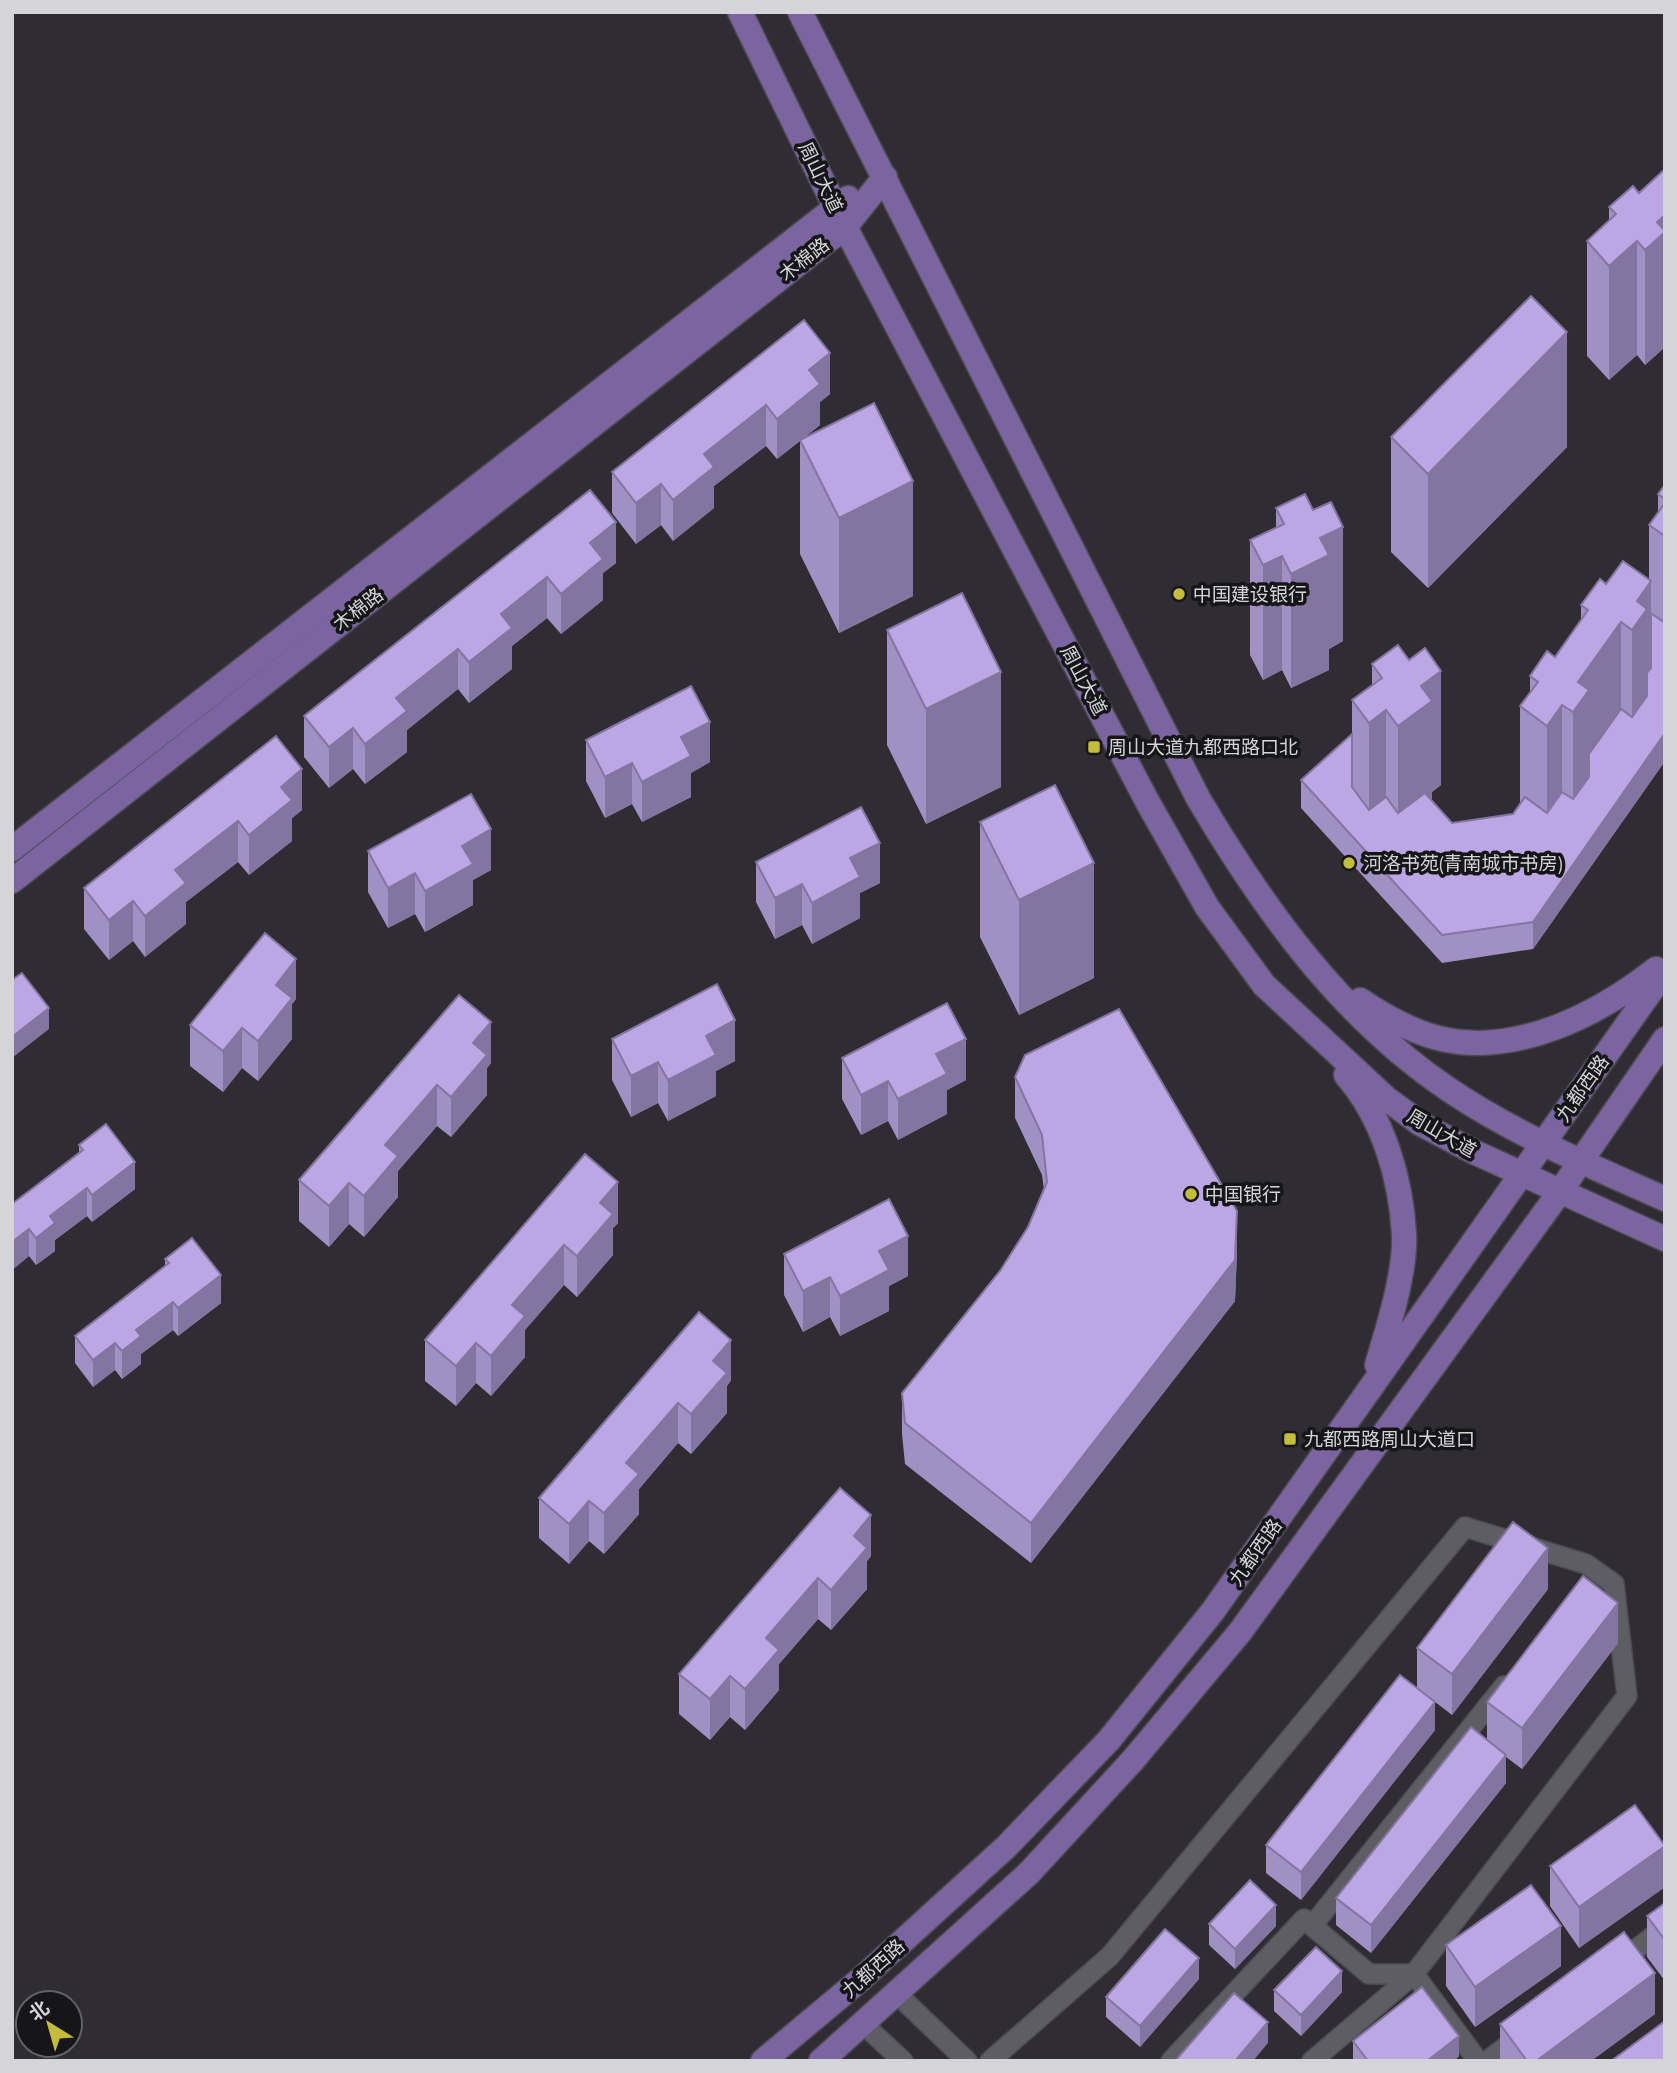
<svg xmlns="http://www.w3.org/2000/svg" width="1677" height="2073" viewBox="0 0 1677 2073" font-family="'PT Sans Narrow','Noto Sans SC',sans-serif">
  <style>
    .lines { fill: none; stroke-linecap: round; stroke-linejoin: round }
    .minor-casing { stroke: #4c4a50; stroke-width: 22 }
    .major-casing { stroke: #4c4a50; stroke-width: 27 }
    .minor { stroke: #5f5d64; stroke-width: 19 }
    .major { stroke: #7a65a1; stroke-width: 24 }
    .wall { fill: #a090c3 }
    .shaded-wall { fill: #82759f }
    .building { fill: #baa7e3; stroke: #82759f; stroke-width: 2 }
    .poi-dot { fill: #c4bc3d; stroke: #161618; stroke-width: 2.5 }
    .labels { text-anchor: middle; stroke-width: 7; stroke-linejoin: round; paint-order: stroke }
    .street-label { font-size: 19px; fill: #d5d4d8; stroke: #161618 }
    .poi-label { font-size: 19px; fill: #d5d4d8; stroke: #161618; text-anchor: start }
  </style>
  <rect width="100%" height="100%" fill="#2f2d33"/>
  <g class="lines">
    <defs>
      <g id="minor">
        <path d="M1312 1926 1504 1686"/>
        <path d="M1617 1964 1665 1927"/>
        <path d="M897 1994 967 2061"/>
        <path d="M863 2024 903 2061"/>
        <path d="M990 2061 1110 1956 1465 1527 1586 1564 1614 1584 1627 1696 1414 1974 1312 2061"/>
        <path d="M1171 2061 1304 1919 1369 1974H1414L1478 2061"/>
        <path d="M1487 2061 1520 2036"/>
      </g>
      <g id="major">
        <path d="M740 12 845 227 1147 801 1207 907 1264 985 1387 1099 1421 1124 1474 1152 1665 1239"/>
        <path d="M800 12 1198 798C1263 908 1340 1016 1448 1089 1514 1134 1591 1166 1665 1199"/>
        <path d="M12 849 848 198"/>
        <path d="M12 881 845 227 885 177"/>
        <path d="M1360 1000C1385 1017 1412 1032 1442 1039 1518 1056 1599 1014 1656 969"/>
        <path d="M1346 1075C1383 1117 1401 1179 1404 1234 1406 1272 1388 1328 1377 1365"/>
        <path d="M763 2061 861 1979 1006 1847 1109 1740 1213 1611 1665 971"/>
        <path d="M821 2061 1029 1873 1133 1760 1240 1632 1559 1193 1665 1039"/>
      </g>
    </defs>
    <use href="#minor" class="minor-casing"/>
    <use href="#major" class="major-casing"/>
    <use href="#minor" class="minor"/>
    <use href="#major" class="major"/>
  </g>
  <g class="wall">
    <path d="M1665 169V347L1645 365 1637 355 1609 380 1587 356V241L1609 221V207L1639 193Z"/>
    <path d="M804 320 830 394 820 402V425L805 437 913 596 839 633 800 554V441L777 459 766 446 714 486V508L673 541 661 525 636 544 612 513V472Z"/>
    <path d="M1391 437 1567 447 1428 588 1391 552Z"/>
    <path d="M1665 485V761L1533 949 1442 963 1301 808V780L1352 734V700L1372 686V664L1398 645 1441 785 1432 792V800L1452 823 1513 814 1520 803V706L1530 693V676L1555 657 1581 620V605L1606 584 1649 580V525L1658 512V494Z"/>
    <path d="M590 490 616 563 603 573V600L561 634 547 618 512 646V669L469 703 458 689 407 730V752L365 784 353 769 329 788 304 757V716Z"/>
    <path d="M1276 508 1343 641 1329 649V670L1291 688 1282 670 1263 680 1250 655V540L1276 527Z"/>
    <path d="M887 630 1001 787 926 824 887 745Z"/>
    <path d="M276 736 302 810 292 818V841L249 875 238 862 186 902V924L145 957 133 941 109 960 84 929V888Z"/>
    <path d="M586 740 710 762 691 773V797L642 822 632 804 605 818 586 781Z"/>
    <path d="M980 822 1094 978 1019 1015 980 937Z"/>
    <path d="M368 851 491 870 473 880V905L425 932 415 914 388 928 368 892Z"/>
    <path d="M756 862 880 883 860 893V918L812 944 802 925 775 939 756 902Z"/>
    <path d="M459 995 491 1063 487 1068V1095L451 1137 437 1126 398 1171V1197L364 1237 349 1224 329 1247 299 1221V1180Z"/>
    <path d="M296 999 292 1004V1039L258 1081 242 1068 223 1092 190 1066V1025Z"/>
    <path d="M612 1039 735 1061 716 1071V1096L668 1121 658 1103 631 1117 612 1080Z"/>
    <path d="M842 1058 966 1080 947 1090V1114L898 1140 888 1121 861 1135 842 1099Z"/>
    <path d="M1015 1077 1237 1251 1235 1301 1031 1563 905 1464 902 1434V1393L1000 1271 1028 1227 1044 1190 1042 1175 1015 1118Z"/>
    <path d="M79 1145 135 1189 92 1222 87 1216 55 1240V1251L36 1265 29 1256 12 1270V1204L79 1152Z"/>
    <path d="M585 1154 618 1223 613 1228V1255L577 1297 564 1285 525 1330V1357L491 1396 476 1383 456 1406 425 1381V1340Z"/>
    <path d="M784 1254 908 1276 889 1286V1311L840 1336 830 1317 803 1332 784 1295Z"/>
    <path d="M165 1259 221 1303 178 1336 173 1330 141 1354V1364L122 1379 115 1370 93 1387 75 1363V1336L165 1266Z"/>
    <path d="M699 1312 731 1380 727 1386V1413L691 1454 678 1443 639 1489V1514L604 1554 589 1541 569 1564 539 1538V1498Z"/>
    <path d="M840 1488 871 1556 867 1561V1589L831 1630 818 1619 779 1664V1690L745 1730 730 1717 710 1740 679 1714V1674Z"/>
    <path d="M1548 1589 1452 1715 1430 1698 1435 1730 1301 1900 1266 1873V1845L1417 1688V1648Z"/>
    <path d="M1618 1643 1522 1769 1506 1757V1783L1371 1953 1336 1925V1898L1487 1740V1702Z"/>
    <path d="M1550 1866 1665 1887 1579 1948 1550 1906Z"/>
    <path d="M1665 1903V1981L1647 1957V1916Z"/>
    <path d="M1209 1924 1276 1926 1235 1969 1209 1945Z"/>
    <path d="M1446 1945 1561 1966 1475 2027 1446 1986Z"/>
    <path d="M1199 1979 1140 2047 1106 2017V1997Z"/>
    <path d="M1274 1990 1342 1992 1301 2036 1274 2011Z"/>
    <path d="M1655 2014 1591 2061H1500V2024Z"/>
    <path d="M1353 2041 1459 2056 1454 2061H1353Z"/>
  </g>
  <g class="shaded-wall">
    <path d="M1665 215V347L1645 365V250L1657 222Z"/>
    <path d="M1637 241V355L1609 380V266Z"/>
    <path d="M1567 332V447L1428 588V474Z"/>
    <path d="M830 353V394L820 402V425L777 459V419L809 370Z"/>
    <path d="M766 405V446L714 486V508L673 541V500L704 454Z"/>
    <path d="M913 481V596L839 633V518Z"/>
    <path d="M661 484V525L636 544V503Z"/>
    <path d="M616 522V563L603 573V600L561 634V594L590 543Z"/>
    <path d="M1343 527V641L1329 649V670L1291 688V574L1320 538Z"/>
    <path d="M1282 556V670L1263 680V565Z"/>
    <path d="M547 577V618L512 646V669L469 703V662L501 614Z"/>
    <path d="M1651 581V696L1632 744V630L1637 601Z"/>
    <path d="M1621 622V736L1573 827V712L1578 682Z"/>
    <path d="M458 649V689L407 730V752L365 784V744L396 698Z"/>
    <path d="M1441 671V785L1432 792V816L1398 841V726L1421 686Z"/>
    <path d="M1001 672V787L926 824V709Z"/>
    <path d="M1562 705V819L1547 840V726Z"/>
    <path d="M1386 710V825L1369 838V723Z"/>
    <path d="M710 722V762L691 773V797L642 822V782L681 737Z"/>
    <path d="M353 728V769L329 788V747Z"/>
    <path d="M1665 733V761L1533 949V922Z"/>
    <path d="M632 763V804L605 818V777Z"/>
    <path d="M302 769V810L292 818V841L249 875V835L281 787Z"/>
    <path d="M238 821V862L186 902V924L145 957V916L175 870Z"/>
    <path d="M491 829V870L473 880V905L425 932V891L462 846Z"/>
    <path d="M880 843V883L860 893V918L812 944V903L850 858Z"/>
    <path d="M1094 863V978L1019 1015V900Z"/>
    <path d="M415 873V914L388 928V888Z"/>
    <path d="M802 884V925L775 939V898Z"/>
    <path d="M133 901V941L109 960V920Z"/>
    <path d="M296 959V999L292 1004V1039L258 1081V1041L276 985Z"/>
    <path d="M49 1008V1029L12 1058V1037Z"/>
    <path d="M735 1020V1061L716 1071V1096L668 1121V1080L706 1036Z"/>
    <path d="M491 1022V1063L487 1068V1095L451 1137V1097L473 1043Z"/>
    <path d="M242 1028V1068L223 1092V1051Z"/>
    <path d="M966 1039V1080L947 1090V1114L898 1140V1099L936 1054Z"/>
    <path d="M658 1062V1103L631 1117V1076Z"/>
    <path d="M888 1081V1121L861 1135V1095Z"/>
    <path d="M437 1085V1126L398 1171V1197L364 1237V1196L385 1145Z"/>
    <path d="M135 1162V1189L92 1222V1195Z"/>
    <path d="M618 1182V1223L613 1228V1255L577 1297V1256L600 1203Z"/>
    <path d="M349 1183V1224L329 1247V1206Z"/>
    <path d="M87 1188V1216L55 1240V1251L36 1265V1238L50 1216Z"/>
    <path d="M1237 1211V1251L1235 1301 1031 1563V1523Z"/>
    <path d="M29 1229V1256L12 1270V1242Z"/>
    <path d="M908 1236V1276L889 1286V1311L840 1336V1296L879 1251Z"/>
    <path d="M564 1245V1285L525 1330V1357L491 1396V1356L512 1305Z"/>
    <path d="M221 1275V1303L178 1336V1308Z"/>
    <path d="M830 1277V1317L803 1332V1291Z"/>
    <path d="M173 1302V1330L141 1354V1364L122 1379V1351L136 1330Z"/>
    <path d="M731 1340V1380L727 1386V1413L691 1454V1414L713 1361Z"/>
    <path d="M115 1343V1370L93 1387V1360Z"/>
    <path d="M476 1343V1383L456 1406V1366Z"/>
    <path d="M678 1403V1443L639 1489V1514L604 1554V1513L626 1463Z"/>
    <path d="M589 1501V1541L569 1564V1524Z"/>
    <path d="M871 1515V1556L867 1561V1589L831 1630V1590L854 1536Z"/>
    <path d="M1548 1548V1589L1452 1715V1674Z"/>
    <path d="M818 1578V1619L779 1664V1690L745 1730V1689L766 1638Z"/>
    <path d="M1618 1603V1643L1522 1769V1728Z"/>
    <path d="M730 1676V1717L710 1740V1699Z"/>
    <path d="M1435 1702V1730L1301 1900V1872Z"/>
    <path d="M1506 1755V1783L1371 1953V1925Z"/>
    <path d="M1665 1846V1887L1579 1948V1907Z"/>
    <path d="M1276 1905V1926L1235 1969V1949Z"/>
    <path d="M1561 1926V1966L1475 2027V1987Z"/>
    <path d="M1199 1958V1979L1140 2047V2026Z"/>
    <path d="M1342 1971V1992L1301 2036V2015Z"/>
    <path d="M1655 1973V2014L1591 2061H1536Z"/>
    <path d="M1268 2022V2043L1253 2061H1235Z"/>
    <path d="M1459 2036V2056L1454 2061H1427Z"/>
  </g>
  <g class="building">
    <path d="M1665 169V215L1657 222 1665 231V232L1645 250 1637 241 1609 266 1587 241 1616 214 1609 207 1633 186 1639 193Z"/>
    <path d="M1531 296 1567 332 1428 474 1391 437Z"/>
    <path d="M804 320 830 353 809 370 820 384 777 419 766 405 704 454 714 467 673 500 661 484 636 503 612 472Z"/>
    <path d="M874 403 913 481 839 518 800 440Z"/>
    <path d="M1665 485V499L1658 494Z"/>
    <path d="M590 490 616 522 590 543 603 559 561 594 547 577 501 614 512 628 469 662 458 649 396 698 407 711 365 744 353 728 329 747 304 716Z"/>
    <path d="M1305 494 1313 510 1331 502 1343 527 1320 538 1329 555 1291 574 1282 556 1263 565 1250 540 1284 524 1276 508Z"/>
    <path d="M1665 503V536L1649 525Z"/>
    <path d="M1623 561 1651 581 1637 601 1647 609 1632 630 1621 622 1578 682 1589 690 1573 712 1562 705 1547 726 1520 706 1538 682 1530 676 1547 651 1555 657 1588 610 1581 605 1600 579 1606 584Z"/>
    <path d="M962 593 1001 672 926 709 887 630Z"/>
    <path d="M1652 614 1665 623V733L1533 922 1442 935 1301 780 1352 734V787L1369 810 1386 797 1398 813 1425 793 1452 823 1513 814 1525 797 1547 813 1562 792 1573 799 1589 777V754L1621 709 1632 717 1647 696V673L1651 668V615Z"/>
    <path d="M1398 645 1409 660 1425 648 1441 671 1421 686 1432 701 1398 726 1386 710 1369 723 1352 700 1382 678 1372 664Z"/>
    <path d="M691 686 710 722 681 737 691 756 642 782 632 763 605 777 586 740Z"/>
    <path d="M276 736 302 769 281 787 292 800 249 835 238 821 175 870 186 883 145 916 133 901 109 920 84 888Z"/>
    <path d="M1055 785 1094 863 1019 900 980 822Z"/>
    <path d="M471 794 491 829 462 846 473 864 425 891 415 873 388 888 368 851Z"/>
    <path d="M861 807 880 843 850 858 860 877 812 903 802 884 775 898 756 862Z"/>
    <path d="M265 933 296 959 276 985 292 998 258 1041 242 1028 223 1051 190 1025Z"/>
    <path d="M22 973 49 1008 12 1037V980Z"/>
    <path d="M717 984 735 1020 706 1036 716 1055 668 1080 658 1062 631 1076 612 1039Z"/>
    <path d="M459 995 491 1022 473 1043 487 1055 451 1097 437 1085 385 1145 398 1156 364 1196 349 1183 329 1206 299 1180Z"/>
    <path d="M947 1003 966 1039 936 1054 947 1074 898 1099 888 1081 861 1095 842 1058Z"/>
    <path d="M1119 1009 1237 1211 1235 1260 1031 1523 905 1423 902 1393 1000 1271 1028 1227 1047 1182 1042 1135 1015 1077 1025 1055Z"/>
    <path d="M106 1124 135 1162 92 1195 87 1188 50 1216 55 1223 36 1238 29 1229 12 1242V1204L83 1150 79 1145Z"/>
    <path d="M585 1154 618 1182 600 1203 613 1214 577 1256 564 1245 512 1305 525 1316 491 1356 476 1343 456 1366 425 1340Z"/>
    <path d="M889 1199 908 1236 879 1251 889 1270 840 1296 830 1277 803 1291 784 1254Z"/>
    <path d="M192 1238 221 1275 178 1308 173 1302 136 1330 141 1336 122 1351 115 1343 93 1360 75 1336 169 1263 165 1259Z"/>
    <path d="M699 1312 731 1340 713 1361 727 1373 691 1414 678 1403 626 1463 639 1474 604 1513 589 1501 569 1524 539 1498Z"/>
    <path d="M840 1488 871 1515 854 1536 867 1548 831 1590 818 1578 766 1638 779 1650 745 1689 730 1676 710 1699 679 1674Z"/>
    <path d="M1513 1522 1548 1548 1452 1674 1417 1648Z"/>
    <path d="M1583 1576 1618 1603 1522 1728 1487 1702Z"/>
    <path d="M1400 1675 1435 1702 1301 1872 1266 1845Z"/>
    <path d="M1471 1727 1506 1755 1371 1925 1336 1898Z"/>
    <path d="M1635 1805 1665 1846 1579 1907 1550 1866Z"/>
    <path d="M1250 1880 1276 1905 1235 1949 1209 1924Z"/>
    <path d="M1531 1885 1561 1926 1475 1987 1446 1945Z"/>
    <path d="M1665 1903V1940L1647 1916Z"/>
    <path d="M1165 1929 1199 1958 1140 2026 1106 1997Z"/>
    <path d="M1624 1932 1655 1973 1536 2061H1527L1500 2024Z"/>
    <path d="M1316 1947 1342 1971 1301 2015 1274 1990Z"/>
    <path d="M1422 1987 1459 2036 1427 2061H1368L1353 2041Z"/>
    <path d="M1234 1993 1268 2022 1235 2061H1175Z"/>
    <path d="M1665 2021V2061H1611Z"/>
  </g>
  <g class="poi-dot">
    <circle cx="1179" cy="594" r="7"/>
    <rect x="1087" y="740" width="14" height="14" rx="3.5"/>
    <circle cx="1349" cy="863" r="7"/>
    <circle cx="1191" cy="1194" r="7"/>
    <rect x="1283" y="1432" width="14" height="14" rx="3.5"/>
  </g>
  <g class="labels">
    <g class="street-label">
      <text transform="translate(821 177) rotate(64)" y="7">周山大道</text>
      <text transform="translate(804 259) rotate(-38)" y="7">木棉路</text>
      <text transform="translate(358 609) rotate(-38)" y="7">木棉路</text>
      <text transform="translate(1084 680) rotate(62)" y="7">周山大道</text>
      <text transform="translate(1582 1088) rotate(-55)" y="7">九都西路</text>
      <text transform="translate(1442 1133) rotate(30)" y="7">周山大道</text>
      <text transform="translate(1255 1552) rotate(-55)" y="7">九都西路</text>
      <text transform="translate(873 1968) rotate(-42)" y="7">九都西路</text>
    </g>
    <g class="poi-label">
      <text x="1193" y="601">中国建设银行</text>
      <text x="1108" y="754">周山大道九都西路口北</text>
      <text x="1363" y="870">河洛书苑(青南城市书房)</text>
      <text x="1205" y="1201">中国银行</text>
      <text x="1304" y="1446">九都西路周山大道口</text>
    </g>
  </g>
  <rect width="1677" height="2073" fill="none" stroke="#d5d4d8" stroke-width="28"/>
  <g transform="translate(49 2024) rotate(323)"><circle r="33" fill="#161618" stroke="#626265" stroke-width="2"/>
  <path d="M0-5L12 26L0 18L-12 26Z" fill="#c4bc3d"/>
  <text y="-10" font-size="19" font-weight="bold" text-anchor="middle" fill="#d5d4d8">北</text>
  </g>
</svg>
